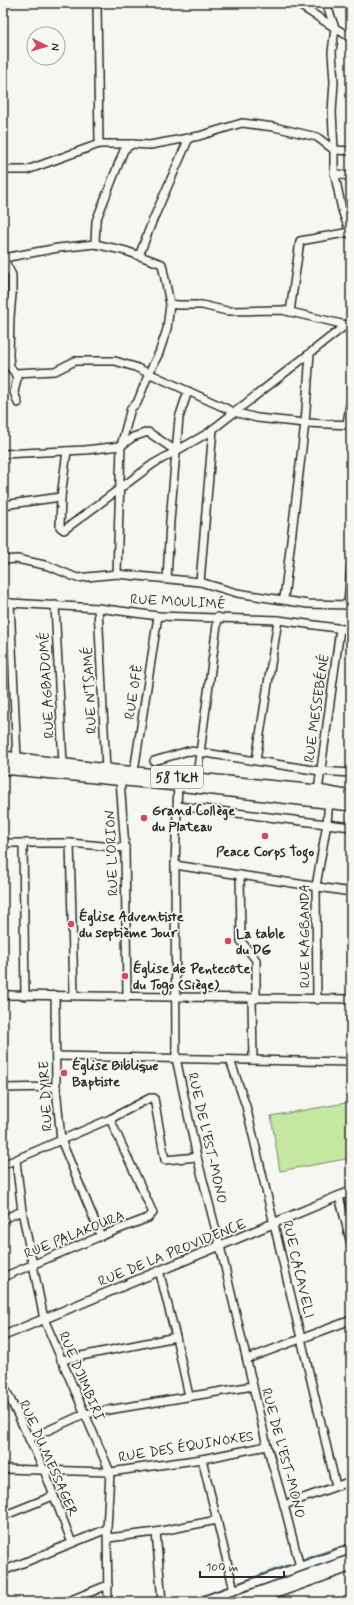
<svg xmlns="http://www.w3.org/2000/svg" width="354" height="1605" viewBox="0 0 354 1605" font-family="Mynerve,sans-serif">
  <style>
    .green { fill: #c4e8a2; stroke: #788a66 }
    .lines { fill: none; stroke-linecap: round; stroke-linejoin: round }
    .stream { stroke: #65969b; stroke-width: 1.5 }
    .minor-casing { stroke: #2b2b2b; stroke-width: 10 }
    .tertiary-casing { stroke: #2b2b2b; stroke-width: 11 }
    .trunk-casing { stroke: #2b2b2b; stroke-width: 14 }
    .minor { stroke: #f6f6f2; stroke-width: 7 }
    .tertiary { stroke: #f6f6f2; stroke-width: 8 }
    .trunk { stroke: #f6f6f2; stroke-width: 11 }
    .rail { stroke: #2b2b2b; stroke-width: 1.5 }
    .poi-dot { fill: #d1495b; stroke: #f6f6f2; stroke-width: 1.5 }
    .labels { text-anchor: middle; stroke-width: 3.5; stroke-linejoin: round; paint-order: stroke }
    .shield { fill: #f6f6f2; stroke: #686867; stroke-width: 1 }
    .shield-label { font-size: 13px; font-weight: bold; fill: #2b2b2b }
    .street-label { font-size: 14px; fill: #2b2b2b; stroke: #f6f6f2 }
    .poi-label { font-size: 14px; font-weight: bold; fill: #2b2b2b; stroke: #f6f6f2; text-anchor: start }
  </style>
  <rect width="100%" height="100%" fill="#f6f6f2"/>
  <filter id="ink" filterUnits="userSpaceOnUse"><feTurbulence type="fractalNoise" baseFrequency=".025" numOctaves="2"/><feDisplacementMap in="SourceGraphic" scale="8" xChannelSelector="R" yChannelSelector="G"/><feConvolveMatrix kernelMatrix="1 2 1 2 8 2 1 2 1" color-interpolation-filters="sRGB"/></filter>
  <g filter="url(#ink)">
    <path class="green" d="M351 1102V1158L280 1171 271 1116Z"/>
    <g class="lines">
      <g class="stream">
        <path d="M301 1560 351 1543"/>
        <path d="M235 1584 290 1564"/>
        <path d="M185 1602 229 1586"/>
      </g>
      <defs>
        <g id="minor">
          <path d="M97 3 99 144"/>
          <path d="M296 3 351 38"/>
          <path d="M326 3 335 28 332 52 334 82 332 112 334 150V171L342 210 351 235"/>
          <path d="M3 170H27L99 144H132L150 145 199 136 242 123 274 127 317 137 334 150 351 151"/>
          <path d="M334 173 351 177"/>
          <path d="M95 244 96 221 124 150 132 144"/>
          <path d="M139 256 152 222 189 138"/>
          <path d="M3 258 58 248 95 244 126 251 162 264 170 304 178 305H202L227 311 282 310 346 325"/>
          <path d="M3 258 12 275V294L10 317 9 355 10 367 15 373 17 379 14 392 18 403"/>
          <path d="M290 312 300 241 350 232"/>
          <path d="M15 373 55 371 75 361H115L135 367 234 412 257 418 305 423 351 425"/>
          <path d="M347 424 351 398"/>
          <path d="M67 451 61 497 60 527 64 530 153 464 208 433 351 321"/>
          <path d="M3 454 85 450 121 446 133 437 148 432 176 451"/>
          <path d="M3 505 61 497"/>
          <path d="M3 560 17 559 49 566 77 578 117 574 200 582 237 593 308 604 351 605"/>
          <path d="M117 574 121 446 131 408 137 403 149 373 159 353 167 329 170 304"/>
          <path d="M167 580 170 521 179 418 188 391"/>
          <path d="M200 582 213 429"/>
          <path d="M284 599 305 423 310 353"/>
          <path d="M3 600 10 603 98 608 158 616 278 620 351 630"/>
          <path d="M10 603 17 759"/>
          <path d="M348 604 351 564"/>
          <path d="M55 605 63 764"/>
          <path d="M98 608 106 770"/>
          <path d="M256 760 278 620"/>
          <path d="M154 761 188 751 199 752 320 771 351 773"/>
          <path d="M132 772 135 765 158 616"/>
          <path d="M120 780 125 848 127 997"/>
          <path d="M178 781 175 865 176 1058 197 1157 220 1246 267 1446 284 1505 300 1567"/>
          <path d="M196 783 218 617"/>
          <path d="M318 791 340 629"/>
          <path d="M178 806 351 827"/>
          <path d="M3 843H70L125 848"/>
          <path d="M23 843 25 996"/>
          <path d="M70 843 74 995"/>
          <path d="M175 865 351 892"/>
          <path d="M240 875 241 937V941L256 960V999"/>
          <path d="M3 995 351 999"/>
          <path d="M55 995 56 1087 61 1140 101 1236"/>
          <path d="M252 999 253 1060"/>
          <path d="M317 1000 316 886 327 823 329 801"/>
          <path d="M56 1056 351 1062"/>
          <path d="M230 1060 246 1106 336 1486"/>
          <path d="M3 1088 56 1087"/>
          <path d="M16 1161 22 1211 44 1319 110 1472 107 1529 108 1602"/>
          <path d="M3 1165 110 1119 150 1098H154L165 1160 197 1157"/>
          <path d="M339 1196 351 1244"/>
          <path d="M3 1219 22 1211"/>
          <path d="M159 1270 176 1337 189 1396"/>
          <path d="M3 1277 101 1236 148 1218 153 1213 110 1119"/>
          <path d="M247 1359 351 1320"/>
          <path d="M61 1360 176 1337"/>
          <path d="M3 1384 44 1470 72 1543"/>
          <path d="M29 1439 84 1414 253 1386"/>
          <path d="M202 1459 234 1590"/>
          <path d="M3 1469 110 1472 202 1459 267 1446"/>
          <path d="M284 1505 351 1481"/>
          <path d="M3 1516 53 1496"/>
          <path d="M156 1532 162 1602"/>
          <path d="M108 1538 156 1532 217 1520"/>
          <path d="M3 1571 107 1529"/>
          <path d="M66 1602 108 1585"/>
        </g>
        <g id="tertiary">
          <path d="M3 1336 351 1191"/>
          <path d="M200 1602 351 1549"/>
        </g>
        <g id="trunk">
          <path d="M3 757 106 770 318 791 351 797"/>
          <path d="M3 768 196 787 351 805"/>
        </g>
      </defs>
      <use href="#minor" class="minor-casing"/>
      <use href="#tertiary" class="tertiary-casing"/>
      <use href="#trunk" class="trunk-casing"/>
      <use href="#minor" class="minor"/>
      <use href="#tertiary" class="tertiary"/>
      <use href="#trunk" class="trunk"/>
      <path class="rail" d="M266 1602 351 1572"/>
    </g>
  </g>
  <g class="poi-dot">
    <circle cx="144" cy="818" r="4"/>
    <circle cx="265" cy="836" r="4"/>
    <circle cx="71" cy="924" r="4"/>
    <circle cx="228" cy="941" r="4"/>
    <circle cx="125" cy="976" r="4"/>
    <circle cx="64" cy="1073" r="4"/>
  </g>
  <g class="labels">
    <rect class="shield" x="151" y="766" width="52" height="22" rx="3"/>
    <g class="shield-label">
      <text x="177" y="782">58 TKH</text>
    </g>
    <g class="street-label">
      <text transform="translate(178 601) rotate(3)" y="5">RUE MOULIMÉ</text>
      <text transform="translate(46 685) rotate(-93)" y="5">RUE AGBADOMÉ</text>
      <text transform="translate(89 690) rotate(-93)" y="5">RUE N'TSAMÉ</text>
      <text transform="translate(133 692) rotate(-81)" y="5">RUE OFÈ</text>
      <text transform="translate(316 708) rotate(-82)" y="5">RUE MESSEBÉNÉ</text>
      <text transform="translate(111 853) rotate(-92)" y="5">RUE L'ORION</text>
      <text transform="translate(304 936) rotate(-90)" y="5">RUE KAGBANDA</text>
      <text transform="translate(45 1096) rotate(-93)" y="5">RUE DYIRE</text>
      <text transform="translate(208 1138) rotate(77)" y="5">RUE DE L'EST-MONO</text>
      <text transform="translate(74 1234) rotate(-22)" y="5">RUE PALAKOURA</text>
      <text transform="translate(172 1252) rotate(-22)" y="5">RUE DE LA PROVIDENCE</text>
      <text transform="translate(299 1269) rotate(77)" y="5">RUE CACAVELI</text>
      <text transform="translate(82 1376) rotate(67)" y="5">RUE DJIMBIRI</text>
      <text transform="translate(186 1446) rotate(-9)" y="5">RUE DES ÉQUINOXES</text>
      <text transform="translate(284 1453) rotate(75)" y="5">RUE DE L'EST-MONO</text>
      <text transform="translate(49 1458) rotate(66)" y="5">RUE DU MESSAGER</text>
    </g>
    <g class="poi-label">
      <text x="152" y="815">Grand Collège<tspan x="152" dy="16">du Plateau</tspan></text>
      <text x="265" y="856" text-anchor="middle">Peace Corps Togo</text>
      <text x="79" y="921">Église Adventiste<tspan x="79" dy="16">du septième Jour</tspan></text>
      <text x="236" y="938">La table<tspan x="236" dy="16">du DG</tspan></text>
      <text x="133" y="973">Église de Pentecôte<tspan x="133" dy="16">du Togo (Siège)</tspan></text>
      <text x="72" y="1070">Église Biblique<tspan x="72" dy="16">Baptiste</tspan></text>
    </g>
  </g>
  <rect width="354" height="1605" fill="none" stroke="#f6f6f2" stroke-width="16"/>
  <rect x="8" y="8" width="338" height="1589" fill="none" stroke="#2b2b2b" stroke-width="1.5" filter="url(#ink)"/>
  <g transform="translate(46 46) rotate(95)"><circle r="19" fill="#f6f6f2" stroke="#a5a5a2"/>
  <path d="M0-3L7 15L0 10L-7 15Z" fill="#d1495b"/>
  <text y="-6" font-size="11" font-weight="bold" text-anchor="middle" fill="#2b2b2b">N</text>
  </g>
  <path d="M200 1571v6h84v-6" fill="none" stroke="#2b2b2b" stroke-width="2"/>
  <text x="206" y="1571" font-size="12" fill="#2b2b2b" stroke="#f6f6f2" stroke-width="3" paint-order="stroke">100 m</text>
</svg>
